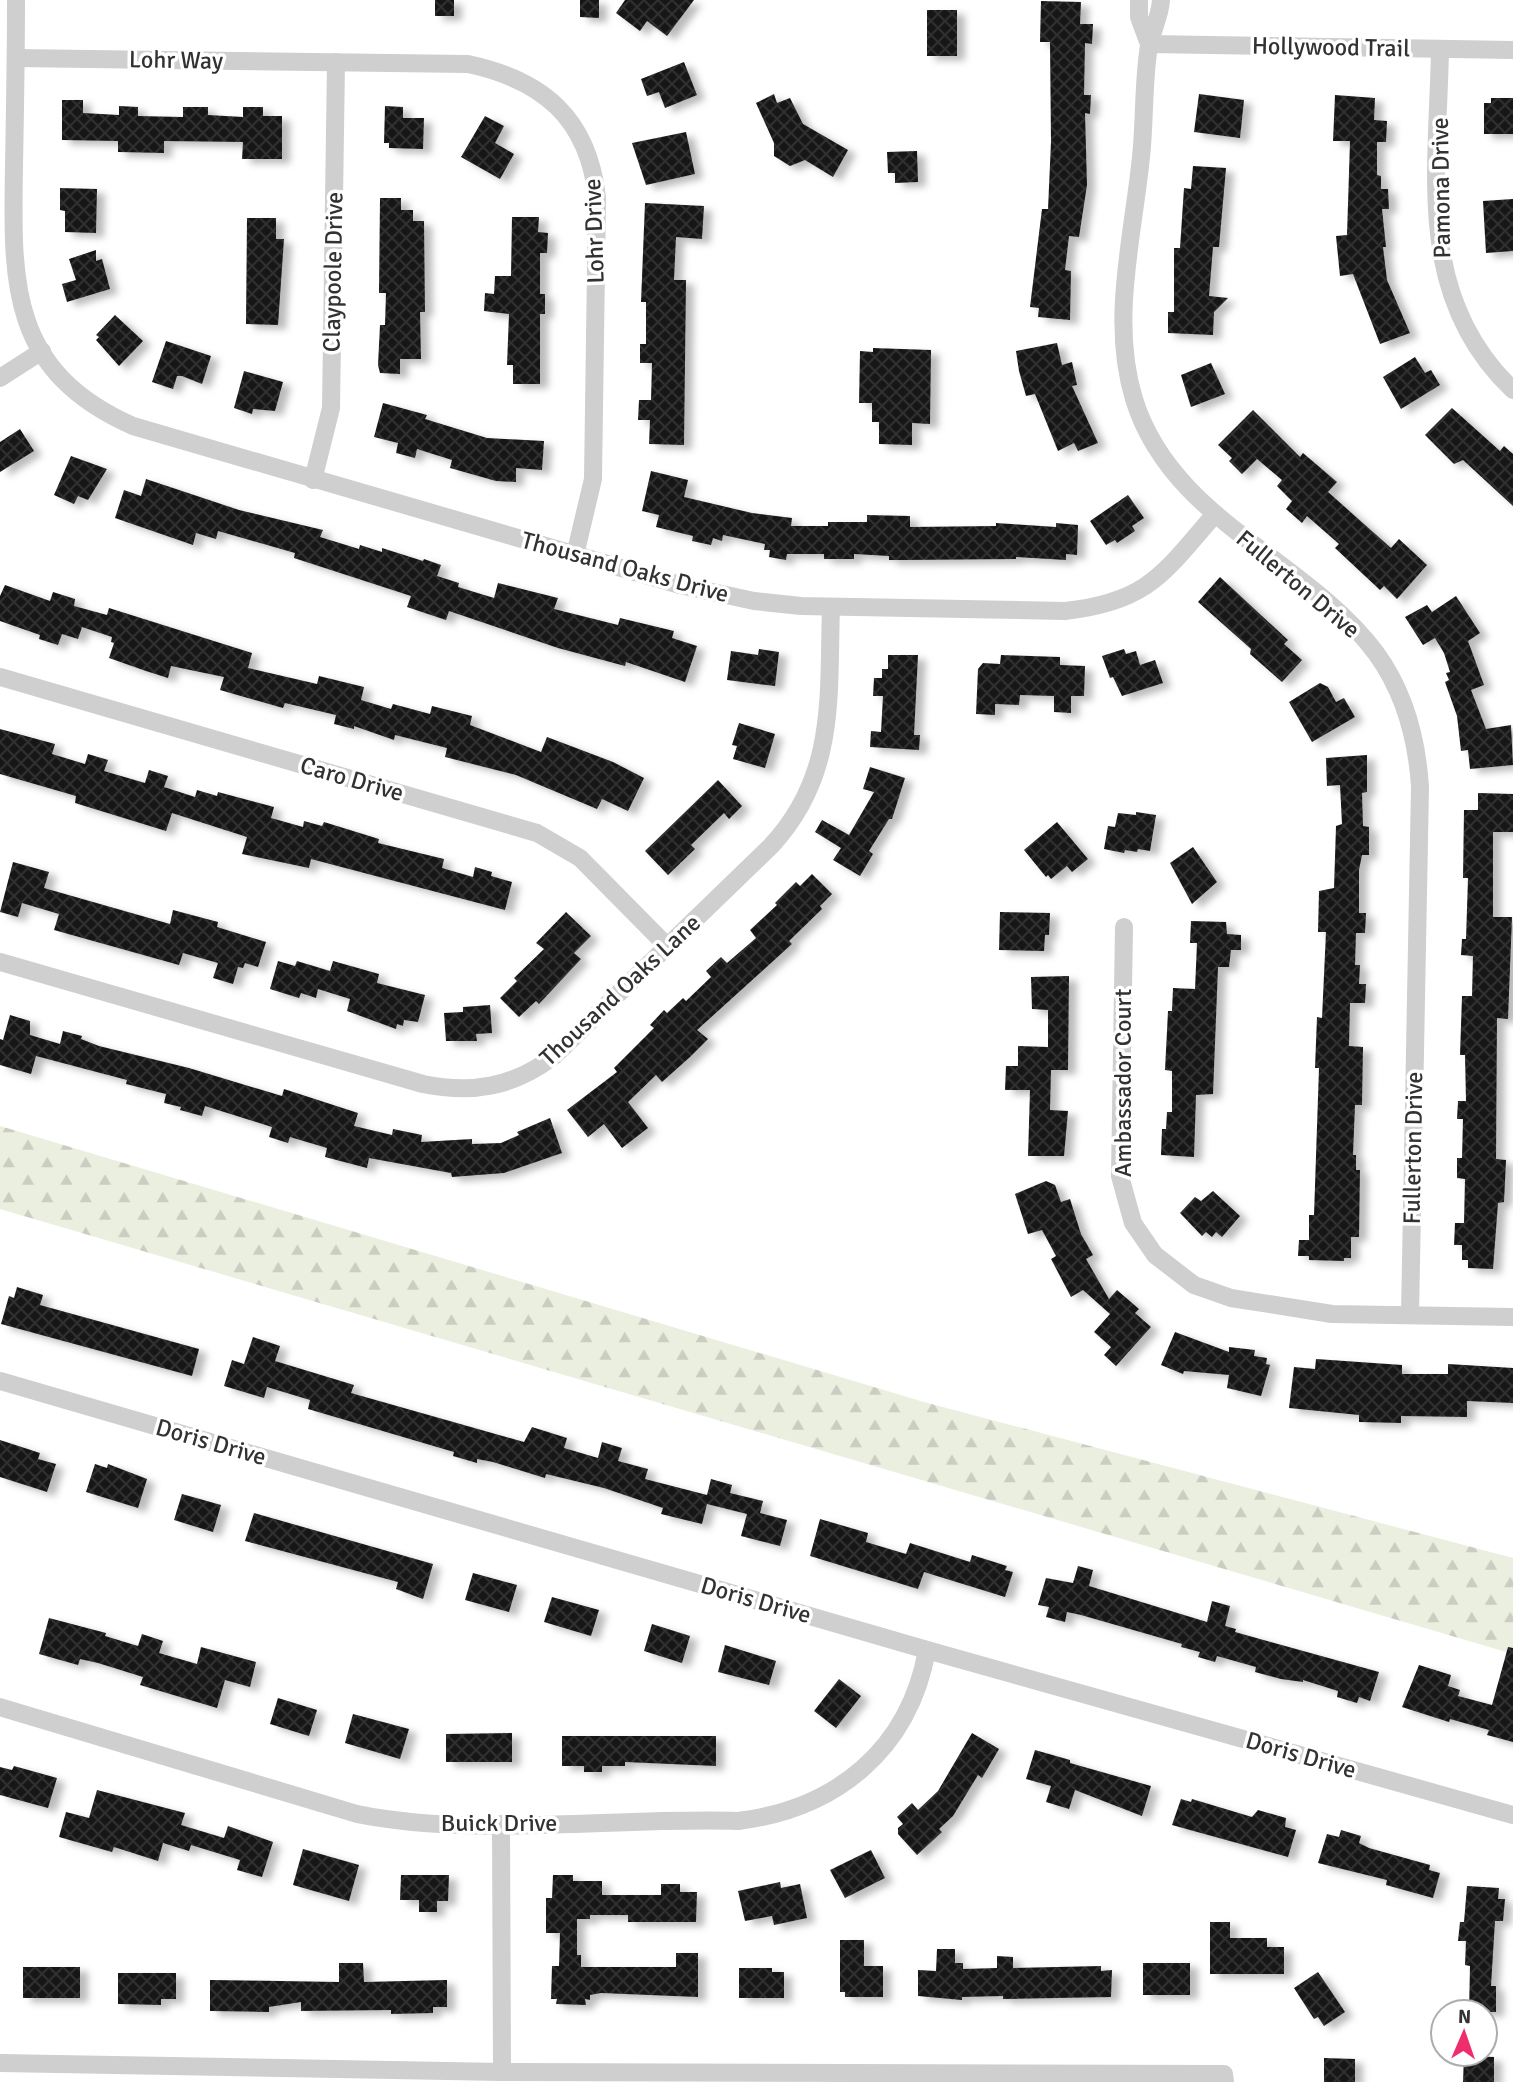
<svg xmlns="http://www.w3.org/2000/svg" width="1513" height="2082" viewBox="0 0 1513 2082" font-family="Signika,sans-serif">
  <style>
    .forest { fill: url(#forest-firs) }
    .building { fill: url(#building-cross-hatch); filter: url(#shadow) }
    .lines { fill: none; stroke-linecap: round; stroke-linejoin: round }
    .minor { stroke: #cfcfcf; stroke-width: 18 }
    .labels { text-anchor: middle; stroke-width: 7; stroke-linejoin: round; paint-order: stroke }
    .street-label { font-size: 24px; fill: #323232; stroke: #fff }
  </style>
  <defs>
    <pattern id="forest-firs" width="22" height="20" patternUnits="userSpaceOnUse" patternTransform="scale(1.75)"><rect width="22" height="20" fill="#ebefdf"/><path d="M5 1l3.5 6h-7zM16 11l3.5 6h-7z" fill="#cacdc0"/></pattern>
    <pattern id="building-cross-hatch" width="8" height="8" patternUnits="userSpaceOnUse" patternTransform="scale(1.75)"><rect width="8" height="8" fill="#191919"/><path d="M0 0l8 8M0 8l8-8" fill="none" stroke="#323232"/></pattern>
    <filter id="shadow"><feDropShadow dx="8" dy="4.5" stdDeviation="3.5" flood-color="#0004"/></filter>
  </defs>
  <rect width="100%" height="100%" fill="#fff"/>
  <path class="forest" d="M0 1126 924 1402 1513 1558V1654L0 1209Z"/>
  <g class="building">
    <rect x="435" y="0" width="19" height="16"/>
    <path d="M580 0H599V18L580 17Z"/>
    <path d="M625 0H694L667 36 647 21 640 31 616 13Z"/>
    <path d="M1041 1 1081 2 1080 24H1093L1092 44 1085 43 1084 95H1091L1090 114 1085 113 1087 185 1079 237 1069 236 1065 270 1071 271 1070 320 1038 317 1039 308 1030 307 1042 209H1048L1051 142 1050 42H1040Z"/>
    <rect x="927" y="10" width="30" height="46"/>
    <path d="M684 62 697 95 665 108 659 92 647 96 641 79Z"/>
    <path d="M774 94 777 103 790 98 803 124 848 150 833 177 805 160 790 166 774 156V143L756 103Z"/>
    <path d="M1199 94 1244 100 1240 138 1194 132Z"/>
    <path d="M1335 95 1375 98 1374 120 1387 121 1386 142H1377V175L1381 176V189H1388L1389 209H1382L1386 247H1383L1387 280 1410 333 1380 344 1353 274 1340 276 1336 236 1347 235 1350 141H1333Z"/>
    <path d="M1491 98H1513V134H1484V103H1491Z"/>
    <path d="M62 100H83V113L119 115V106L138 107V116L183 117V107H208V115L243 117V107H263V116H282V159H242L243 142 164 141V153L118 152V141L62 140Z"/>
    <path d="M385 106 403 107V118H424L423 149 389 148V143H384Z"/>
    <path d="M485 116 504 126 495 143 514 154 500 179 461 157Z"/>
    <path d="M686 132 695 174 646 185 632 143Z"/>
    <path d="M917 151 918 182 895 183V173H888L887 152Z"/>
    <path d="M1193 166 1226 168 1219 247H1213L1209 296 1228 298 1214 312 1213 335 1168 333V312H1174V248H1180L1184 188 1191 189Z"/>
    <path d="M60 188 97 189 96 233 65 232V211L60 210Z"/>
    <path d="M380 198H401V210H413V221H424L425 312H420L421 359H400V374L380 373 378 365 380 325H385L386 293H379Z"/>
    <path d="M1513 199V251L1486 253 1483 201Z"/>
    <path d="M645 203 704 206 702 239 676 237 674 280H686L684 445 649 444 650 420H638L639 400H651L652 363H640V344H646V302H641Z"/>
    <path d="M512 217H539L538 232 548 233 547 253H540V294H545V314H540V384H513V365H507L509 314 484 311 485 293 494 294 495 276H511Z"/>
    <path d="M247 218H276V239H284L278 325 246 324Z"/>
    <path d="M96 250V261L102 259 110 289 67 302 62 284 76 280 69 259Z"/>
    <path d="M115 315 143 341 119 366 96 340 99 337 96 335Z"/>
    <path d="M166 341 211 356 202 384 182 376H177L173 389 152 382Z"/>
    <path d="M1057 343 1062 365 1072 362 1077 385 1072 386 1098 443 1078 451 1074 443 1058 451 1035 394 1026 396 1019 371 1016 351Z"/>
    <path d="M873 348 931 350 930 424 912 423V445L879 444V422H872V403H859L860 351 873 352Z"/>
    <path d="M1415 357 1425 373 1431 370 1440 385 1401 409 1383 377Z"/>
    <path d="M1211 363 1225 394 1191 407 1181 375Z"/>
    <path d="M244 371 283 382 275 411 253 409 252 414 234 408Z"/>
    <path d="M383 403 427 415 425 419 487 438 544 441 542 470 516 468V482L496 481 450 468 452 460 417 449 415 458 396 453 398 443 374 437Z"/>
    <path d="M1452 408 1500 451 1504 446 1513 454V506L1463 460 1454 464 1425 435Z"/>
    <path d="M1253 410 1300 457 1303 453 1337 482 1328 492 1391 548 1399 539 1427 565 1397 599 1384 586 1380 590 1335 548 1339 544 1307 516 1302 523 1286 509 1292 501 1277 486 1282 480 1257 459 1242 474 1229 461 1232 458 1218 445Z"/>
    <path d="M20 429 34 451 0 472V442Z"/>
    <path d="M71 456 107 469 88 500 78 496 74 504 54 495Z"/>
    <path d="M651 471 688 480 684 497 752 513 792 518 791 526H828V522H867V515L910 516V527L996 526V523L1056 527V523L1078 525 1077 555 1066 554V560L1016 557V559L902 560H889V556L854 554V559H824V554H787L786 560 769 557 770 550H764L765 544 723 535 722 541 713 538 711 545 692 541 693 536 656 527 659 515 642 511Z"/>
    <path d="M146 479 239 510 323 530 320 537 359 549 360 545 382 552V548L423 561 424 559 441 565 437 576 459 583 458 587 494 598 498 583 558 598 554 609 618 625 620 618 674 631 672 638 697 646 685 682 626 662 625 666 558 648 449 611 446 620 407 607 411 596 294 558 295 553 218 531 216 539 196 533 193 545 115 518 124 490 141 496Z"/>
    <path d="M1128 495 1144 518 1132 526 1135 531 1117 543 1115 540 1106 545 1090 521Z"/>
    <path d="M1220 577 1288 640 1284 644 1302 660 1282 682 1250 654 1251 649 1198 602Z"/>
    <path d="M5 585 50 601 53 592 75 599 74 606 107 615 109 608 252 653 248 668 317 684 319 676 364 687 361 700 391 709 393 704 430 714 432 706 472 716 470 725 541 752 547 737 613 762 644 778 628 811 602 799 597 809 516 775 445 757 447 748 395 735 394 740 354 726V729L334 724 336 715 285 703 283 708 220 690 224 677 171 666 168 678 146 671 109 658 114 643 111 642 112 637 82 627 78 639 62 634 58 645 39 639 40 635 0 621V596Z"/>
    <path d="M1456 596 1480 633 1468 641 1484 685 1471 690 1486 729 1511 725 1513 765 1470 769 1468 750 1461 751 1457 716 1445 682 1449 680 1446 673 1450 672 1444 653 1435 638 1423 645 1405 617 1427 605 1432 612Z"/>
    <path d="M759 649 779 652 775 686 727 680 731 651 758 655Z"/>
    <path d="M1124 649 1126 654 1136 651 1140 665 1155 660 1163 683 1122 696 1113 677 1110 678 1102 656Z"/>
    <path d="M888 655H918L914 735H920L919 750 870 747 871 731 881 732 883 696H873L874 678H882V669H888Z"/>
    <path d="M1001 655 1060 657V665L1085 666 1084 696H1071V713L1054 712V696L1020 695 1019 705 995 704V715L976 714 978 669 983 663 1000 664Z"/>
    <path d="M1320 683 1328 687 1336 702 1344 698 1355 717 1312 742 1289 702Z"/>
    <path d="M739 723 775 734 765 768 733 759 737 746 732 745Z"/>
    <path d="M0 729 55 744 52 754 85 764 88 754 108 760 104 771 145 783 149 770 168 776 164 787 195 797 197 790 217 796 218 792 274 807 271 818 303 827 304 821 322 826 324 822 379 839 378 843 444 859 442 868 473 877 475 867 492 872 491 876 512 882 505 910 311 859 309 868 242 854 247 837 172 813 166 831 75 803 76 796 0 774Z"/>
    <path d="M1367 755V792L1362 793 1363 826 1369 827V855H1362L1359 870V913H1366L1365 933H1356L1355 965H1360L1359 984H1366L1365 1003H1350L1349 1046 1363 1047 1362 1105H1355L1353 1155H1356V1170H1360L1359 1237H1351V1258H1344V1261L1309 1260V1256H1298L1299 1240H1309V1215H1314L1319 1068H1315L1317 1017 1322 1018 1326 932H1318L1319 891 1334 888 1336 826 1342 824 1340 785 1327 786 1326 758Z"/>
    <path d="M870 767 905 778 892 819H889L869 851 873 854 860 876 833 860 841 848 815 832 822 820 849 835 874 792 863 789Z"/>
    <path d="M718 780 742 806 729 819 724 813 691 845 695 849 668 875 645 851Z"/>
    <path d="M1478 793 1513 794V832H1493V917H1512L1508 1019 1497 1018 1496 1159 1506 1160 1504 1202 1498 1203 1493 1269 1468 1268V1260H1462V1245H1454L1455 1223H1464L1465 1179 1457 1178V1158H1462L1463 1119H1457L1458 1101H1466L1465 1055H1460L1462 996H1472L1473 956 1461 955 1462 939H1466L1468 878H1463L1464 810H1478Z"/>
    <path d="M1136 812 1156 815 1150 851 1138 849 1137 852 1125 850 1124 853 1104 849 1108 826 1115 827 1118 813 1136 815Z"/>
    <path d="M1057 822 1088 859 1072 872 1067 866 1051 879 1048 875 1046 877 1024 850Z"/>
    <path d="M1193 847 1217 882 1192 904 1170 863Z"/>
    <path d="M13 862 49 872 44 888 170 924 173 910 218 922 217 927 266 942 258 967 245 963 243 968 238 967 233 984 213 978 218 963 183 953 179 965 54 930 59 914 22 903 18 917 0 912Z"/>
    <path d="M812 874 832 894 820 906 822 909 789 941 792 944 697 1030 708 1039 690 1057 662 1082 656 1075 628 1102 648 1128 622 1148 604 1124 588 1137 567 1110 617 1072 614 1068 654 1028 650 1025 664 1010 667 1013 683 998 686 1001 711 977 706 971 721 957 727 963 756 938 750 930 777 905 775 903 796 882 800 886Z"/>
    <path d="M566 912 591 936 574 953 581 959 539 1004 536 1001 519 1017 500 998 517 981 514 978 544 949 536 943Z"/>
    <path d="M1000 912 1050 913 1049 935H1045L1044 951 999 950Z"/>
    <path d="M1191 921 1226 922 1227 934 1241 935V950H1231L1229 967H1218L1213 1094 1196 1095 1194 1157 1161 1155 1162 1129H1166L1167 1112H1172V1071L1165 1070 1168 1011H1172L1173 988 1195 989 1197 943H1190Z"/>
    <path d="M278 961 295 966 297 961 330 971 333 961 379 974 377 983 425 995 418 1022 404 1020 403 1026 397 1024 396 1029 347 1011 350 999 318 989 316 998 301 993 299 998 270 989Z"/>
    <path d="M1069 976 1068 1070H1051L1050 1110 1068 1111 1064 1156H1028L1030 1090H1005L1006 1066H1018V1046L1048 1047V1010L1032 1009 1031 977Z"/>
    <path d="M490 1005 492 1033 476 1034 477 1041H446L444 1013 463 1012V1007Z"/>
    <path d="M10 1015 30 1021V1035L60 1044 63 1031 82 1036 81 1039 99 1046 189 1068 282 1096 284 1089 358 1113 354 1126 392 1135 393 1129 422 1135 421 1142 472 1139V1144L501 1143 519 1135 517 1132 550 1118 562 1153 504 1173 452 1177 451 1173 369 1158 367 1168 325 1157 327 1148 290 1137 288 1143 269 1137 272 1127 205 1106 202 1116 180 1110 181 1107 164 1103 166 1094 126 1084 127 1080 36 1056 31 1074 0 1065V1039L3 1040Z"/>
    <path d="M1046 1181 1055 1185 1061 1202 1070 1199 1081 1234 1093 1255 1086 1259 1109 1299 1117 1290 1139 1309 1135 1313 1151 1327 1116 1366 1104 1355 1111 1347 1094 1332 1110 1314 1083 1290 1071 1297 1051 1259 1056 1256 1042 1230 1028 1234 1015 1194Z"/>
    <path d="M1213 1191 1240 1216 1222 1237 1216 1232 1212 1237 1206 1232 1202 1236 1180 1213 1195 1197 1201 1201Z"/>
    <path d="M17 1287 43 1295 40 1305 199 1349 192 1376 1 1324 9 1296 14 1298Z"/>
    <path d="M1175 1332 1229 1352V1347L1255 1350 1254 1356 1267 1358 1266 1364 1270 1365 1261 1396 1227 1388 1229 1375 1184 1371 1183 1374 1161 1365Z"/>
    <path d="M253 1337 280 1346 275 1361 354 1385 351 1393 524 1442 532 1427 567 1438 564 1448 598 1458 602 1442 622 1448 618 1461 648 1469 645 1479 707 1495 711 1479 732 1485 730 1493 763 1501 760 1513 787 1520 780 1546 741 1536 747 1514 707 1504 702 1524 661 1514 663 1508 604 1488 546 1474 545 1478 493 1462 477 1459V1463L453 1456 454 1452 308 1409 310 1400 267 1387 264 1398 224 1386 232 1360 244 1364Z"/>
    <path d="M1316 1359 1402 1365V1374H1448V1364L1513 1368V1403L1467 1401V1417L1401 1416V1423L1359 1422V1415L1289 1408 1294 1367 1315 1369Z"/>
    <path d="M0 1440 40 1453 38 1459 56 1464 47 1492 0 1477Z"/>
    <path d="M95 1464 107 1468 108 1464 147 1479 138 1508 86 1492Z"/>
    <path d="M182 1494 221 1505 213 1532 174 1520Z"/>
    <path d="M254 1513 433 1564 423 1599 396 1589 398 1582 245 1541Z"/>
    <path d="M820 1519 868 1533 866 1542 906 1554 910 1543 970 1562 972 1555 1007 1566 1005 1570 1013 1572 1005 1597 924 1572 918 1589 810 1556Z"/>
    <path d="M1078 1566 1093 1570 1089 1586 1207 1622 1212 1601 1230 1606 1225 1626 1236 1629 1235 1632 1379 1672 1370 1701 1359 1697 1357 1703 1337 1697 1338 1691 1303 1680V1682L1281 1679 1255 1672 1256 1667 1217 1656 1215 1662 1198 1657 1200 1652 1181 1647 1182 1644 1081 1615 1067 1612 1065 1622 1046 1617 1049 1607 1038 1605 1046 1578 1073 1583Z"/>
    <path d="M473 1573 517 1585 509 1612 465 1600Z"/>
    <path d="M552 1597 599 1610 591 1636 544 1622Z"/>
    <path d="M49 1618 106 1633 105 1636 138 1646 142 1634 163 1641 159 1653 197 1664 201 1647 256 1662 250 1687 225 1680 217 1708 140 1685 143 1677 98 1663 80 1659 78 1665 39 1654Z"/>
    <path d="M652 1624 690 1636 682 1663 644 1651Z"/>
    <path d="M725 1645 776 1661 769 1685 718 1672Z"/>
    <path d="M1508 1647 1513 1648V1742L1487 1735 1489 1730 1450 1719 1449 1722 1402 1707 1419 1665 1451 1675 1448 1686 1460 1690 1458 1696 1492 1705Z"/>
    <path d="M839 1679 861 1696 836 1728 814 1711Z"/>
    <path d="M278 1698 317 1710 309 1736 270 1724Z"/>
    <path d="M353 1714 409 1729 400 1759 345 1743Z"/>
    <path d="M512 1733V1762H446V1734Z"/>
    <path d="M972 1733 999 1749 982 1778 978 1775 953 1816 939 1829 942 1832 917 1855 898 1834V1828L903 1824 897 1817 912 1803 918 1810 938 1791Z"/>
    <path d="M562 1736H716V1766L625 1762V1766H602V1772H584V1766H562Z"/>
    <path d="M1035 1750 1070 1760V1763L1151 1786 1142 1816 1075 1790 1069 1809 1046 1802 1051 1786 1026 1779Z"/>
    <path d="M14 1766 57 1778 48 1808 0 1795V1767L12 1770Z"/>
    <path d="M97 1790 185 1813 181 1825 224 1838 228 1826 273 1842 262 1877 237 1870 240 1860 191 1845 189 1851 163 1843 158 1861 114 1847 112 1852 59 1837 66 1812 89 1818Z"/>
    <path d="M1181 1799 1191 1802 1192 1799 1252 1817 1258 1810 1286 1818 1285 1827 1296 1830 1288 1857 1172 1825Z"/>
    <path d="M1341 1830 1361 1836 1359 1843 1369 1848 1430 1865 1429 1870 1440 1873 1433 1898 1386 1885 1387 1880 1318 1863 1327 1834 1339 1837Z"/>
    <path d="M303 1849 359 1865 349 1901 293 1885Z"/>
    <path d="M871 1850 885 1878 845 1898 830 1870Z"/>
    <path d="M401 1875H449L448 1901H437V1912H419V1900H400Z"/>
    <path d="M553 1875H573V1881H602V1895H661V1884H680V1892H697L696 1922H628V1915H590V1919H577V1955H581V1967H676V1953H698V1997L601 1993 590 1995V2000L585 1999 586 2005 556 2004 557 1999H551L552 1966H559L560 1933H546V1898H552Z"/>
    <path d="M780 1882 781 1888 800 1884 807 1918 774 1925 772 1916 745 1921 738 1891Z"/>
    <path d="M1467 1886 1499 1888 1498 1899H1505L1503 1921H1495L1491 1986H1496V2012H1469L1470 1966 1465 1965 1466 1941H1458L1460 1922H1464Z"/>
    <path d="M1210 1922H1230V1938H1267V1947H1284V1974H1210Z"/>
    <path d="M840 1940H864V1966H883V1997H845V1992H840Z"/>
    <path d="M937 1949H955V1963H963V1969L997 1968V1956L1013 1957V1968L1101 1966V1971L1112 1970 1111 1997 1003 1999V1996L962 1997V2000L918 1996V1970L936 1971Z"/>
    <path d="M339 1963H363L364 1982 447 1980V2007H433V2013L391 2014V2010L301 2011V2002L269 2007V2012L210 2011V1980L339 1982Z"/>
    <rect x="1143" y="1963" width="47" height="32"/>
    <rect x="23" y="1967" width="57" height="31"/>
    <path d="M739 1968H772V1972H784V1998H739Z"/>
    <path d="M1318 1972 1345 2012 1324 2026 1318 2017 1314 2019 1294 1988Z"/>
    <path d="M118 1973H176V1999H161V2005L118 2004Z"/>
    <path d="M1464 2056 1494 2057V2082H1463Z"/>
    <path d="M1324 2058 1355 2059V2082H1324Z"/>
  </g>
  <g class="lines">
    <g class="minor">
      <path d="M16 0C16 55 15 111 14 166 12 283 9 371 133 426L680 585 754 601 801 606 1065 611C1148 602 1164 573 1215 514"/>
      <path d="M1139 0V17L1149 44"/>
      <path d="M1161 0C1160 17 1152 30 1149 46 1143 82 1145 120 1141 157 1133 237 1110 321 1134 399 1171 520 1306 559 1376 653 1405 693 1417 739 1420 787L1410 1315"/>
      <path d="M1149 44 1513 50"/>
      <path d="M1440 49C1438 172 1414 296 1513 390"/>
      <path d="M16 58 468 64C543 80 588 118 597 197L593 479 575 555"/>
      <path d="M0 378 42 351"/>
      <path d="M313 480 331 408 336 62"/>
      <path d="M0 677 537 833 580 858 667 946"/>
      <path d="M1124 927 1120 1176 1133 1223 1155 1255 1194 1285 1231 1298 1332 1314 1513 1317"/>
      <path d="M0 962 423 1084C472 1094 514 1087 554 1056L771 846C837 775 828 697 831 607"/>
      <path d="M0 1381 927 1650 1513 1815"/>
      <path d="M0 1707 357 1814C476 1838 615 1817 738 1821 836 1809 909 1750 927 1650"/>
      <path d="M501 1824 502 2072"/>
      <path d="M0 2063 502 2072 1224 2074 1225 2082"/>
    </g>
  </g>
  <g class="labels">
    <g class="street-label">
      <text transform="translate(1331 47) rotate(1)" y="8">Hollywood Trail</text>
      <text transform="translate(176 60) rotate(1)" y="8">Lohr Way</text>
      <text transform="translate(1441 188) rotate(-91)" y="8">Pamona Drive</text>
      <text transform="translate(594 231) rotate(-92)" y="8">Lohr Drive</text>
      <text transform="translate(333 272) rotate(-89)" y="8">Claypoole Drive</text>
      <text transform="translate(625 567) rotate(15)" y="8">Thousand Oaks Drive</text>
      <text transform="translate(1298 584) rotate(40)" y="8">Fullerton Drive</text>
      <text transform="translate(352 779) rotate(16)" y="8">Caro Drive</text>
      <text transform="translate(620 990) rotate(-43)" y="8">Thousand Oaks Lane</text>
      <text transform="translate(1123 1083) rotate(-90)" y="8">Ambassador Court</text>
      <text transform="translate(1413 1148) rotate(-89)" y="8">Fullerton Drive</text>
      <text transform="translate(211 1442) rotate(16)" y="8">Doris Drive</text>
      <text transform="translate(756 1600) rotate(16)" y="8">Doris Drive</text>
      <text transform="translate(1301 1755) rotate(16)" y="8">Doris Drive</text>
      <text x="499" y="1831">Buick Drive</text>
    </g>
  </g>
  <g transform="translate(1464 2033) rotate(2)"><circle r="33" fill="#ffffff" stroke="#adadad" stroke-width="2"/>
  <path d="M0-5L12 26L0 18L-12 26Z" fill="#ef2d6c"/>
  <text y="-10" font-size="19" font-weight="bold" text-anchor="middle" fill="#323232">N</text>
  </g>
</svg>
